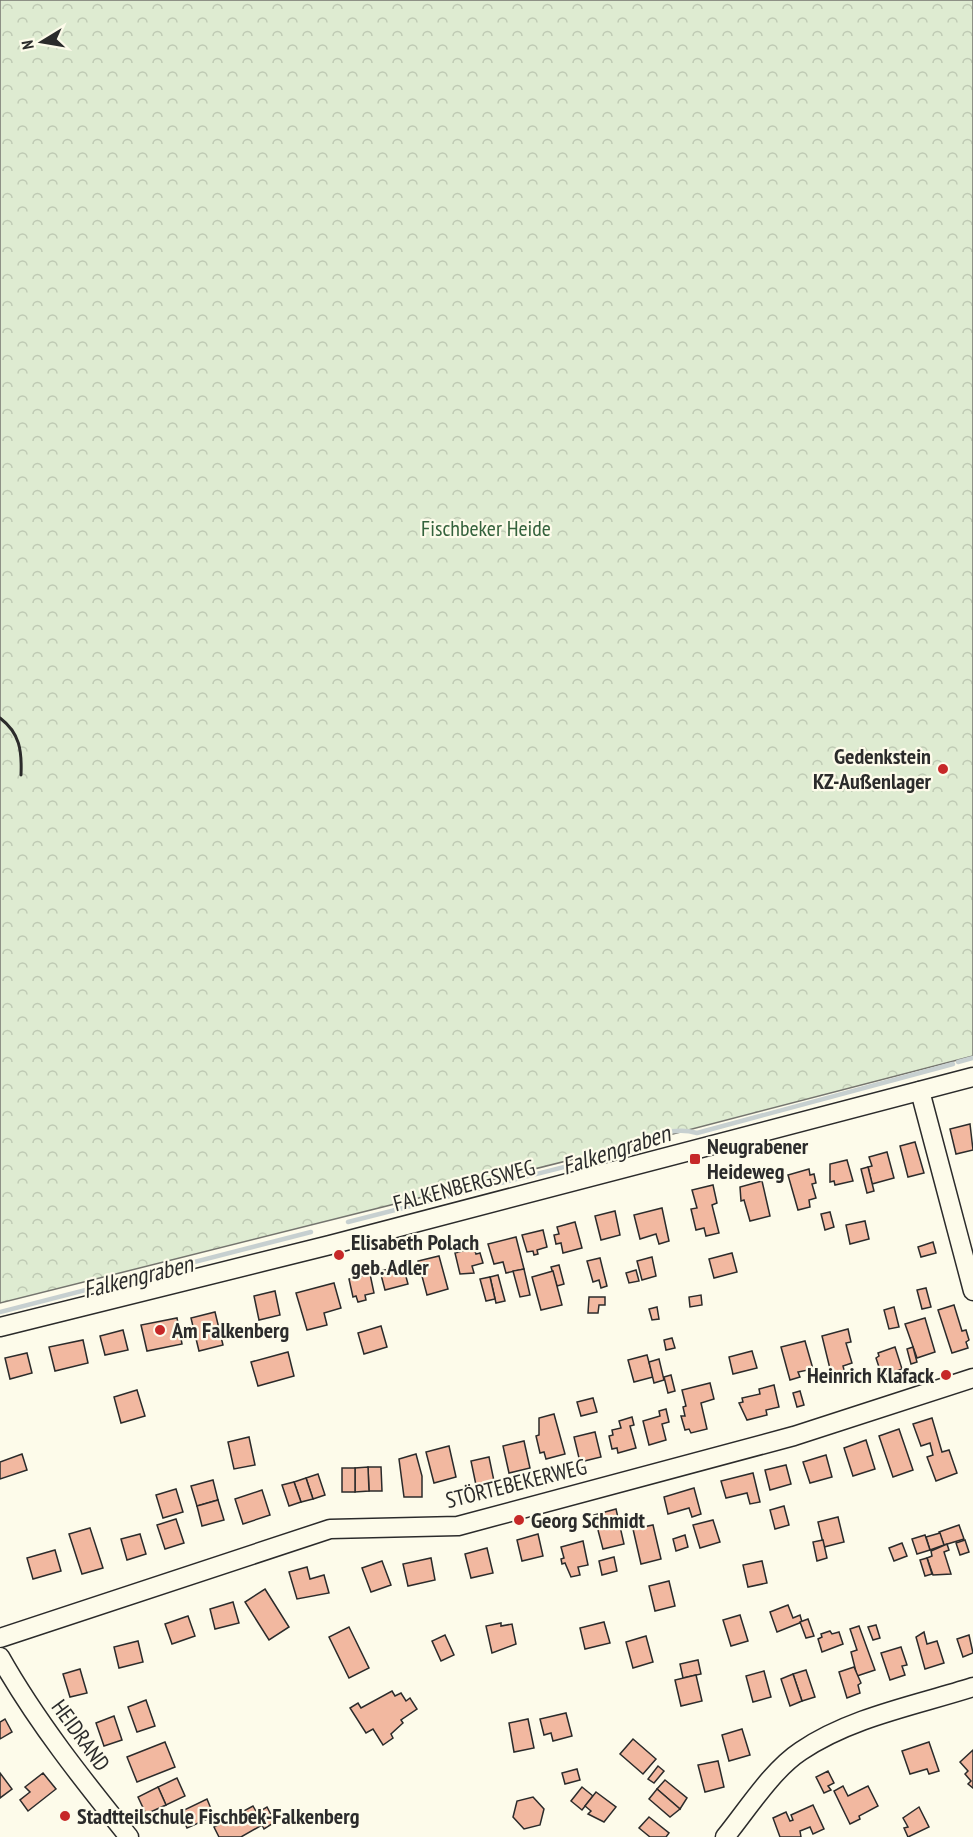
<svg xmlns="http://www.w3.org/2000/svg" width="973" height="1837" viewBox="0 0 973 1837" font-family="'PT Sans Narrow',sans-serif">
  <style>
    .park { fill: url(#park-crowns); stroke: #74746e; stroke-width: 1.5 }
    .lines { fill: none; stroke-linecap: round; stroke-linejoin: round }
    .stream { stroke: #c7d0d0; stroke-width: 4.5 }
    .building { fill: #f2b8a0; stroke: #2b2b2b; stroke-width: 1.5 }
    .minor-casing { stroke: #2b2b2b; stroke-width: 21 }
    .minor { stroke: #fdfbea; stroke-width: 18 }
    .wall { stroke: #2b2b2b; stroke-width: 3 }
    .poi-dot { fill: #c62828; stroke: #fdfbea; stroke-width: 2 }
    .labels { text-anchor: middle; stroke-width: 4.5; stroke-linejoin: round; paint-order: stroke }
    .park-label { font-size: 22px; fill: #34623c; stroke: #fdfbea }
    .poi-label { font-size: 22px; font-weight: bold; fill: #2b2b2b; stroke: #fdfbea; text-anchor: start }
    .street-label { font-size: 22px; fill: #2b2b2b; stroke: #fdfbea }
    .water-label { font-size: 24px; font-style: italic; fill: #2b2b2b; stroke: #fdfbea }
  </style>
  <defs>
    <pattern id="park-crowns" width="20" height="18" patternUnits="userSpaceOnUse" patternTransform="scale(1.5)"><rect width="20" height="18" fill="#deebd1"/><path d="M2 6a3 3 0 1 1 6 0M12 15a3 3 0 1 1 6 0" fill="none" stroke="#bfcab4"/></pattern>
  </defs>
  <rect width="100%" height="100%" fill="#fdfbea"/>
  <path class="park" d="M0 0H973V1056L646 1141 0 1303Z"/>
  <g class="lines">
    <g class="stream">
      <path d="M958 1062 973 1058"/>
      <path d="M348 1222 635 1149C651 1134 675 1127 697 1133L953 1064"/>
      <path d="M0 1312 311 1232"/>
    </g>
  </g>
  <g class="building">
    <path d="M970 1124 973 1150 956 1154 950 1129Z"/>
    <path d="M915 1142 924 1173 908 1177 900 1146Z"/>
    <path d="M887 1152 894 1178 872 1184 868 1167 872 1166 869 1157Z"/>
    <path d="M847 1160 853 1181 835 1185 834 1181 830 1182V1164Z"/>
    <path d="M868 1167 874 1191 867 1193 861 1169Z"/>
    <path d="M809 1169 810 1175 814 1174 816 1183 812 1184 816 1198 809 1200 810 1207 798 1210 788 1175Z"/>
    <path d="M762 1181 770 1216 750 1221 744 1200 741 1201 740 1187Z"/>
    <path d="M713 1185 717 1203 712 1205 719 1233 706 1236 704 1228 696 1230 691 1209 697 1208 692 1190Z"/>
    <path d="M662 1208 669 1241 659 1244 656 1234 640 1239 634 1215Z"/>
    <path d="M615 1211 620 1235 601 1240 595 1216Z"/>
    <path d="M830 1212 834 1227 825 1230 821 1214Z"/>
    <path d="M865 1221 869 1239 850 1244 846 1225Z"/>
    <path d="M575 1222 582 1248 563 1253 561 1243 556 1244 554 1235 559 1234 557 1227Z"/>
    <path d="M543 1230 547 1247 537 1250 538 1254 534 1255 533 1251 527 1252 522 1235Z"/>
    <path d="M516 1237 524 1269 506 1273 503 1262 494 1264 488 1244Z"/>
    <path d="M933 1242 936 1253 921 1257 918 1247Z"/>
    <path d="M474 1248 476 1254 480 1253 483 1263 472 1266 474 1273 460 1274 455 1253Z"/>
    <path d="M732 1253 737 1272 714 1278 709 1259Z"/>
    <path d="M439 1256 448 1289 427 1295 418 1261Z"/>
    <path d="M652 1257 656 1276 642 1280 637 1261Z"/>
    <path d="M600 1258 607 1286 601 1288 599 1280 593 1282 587 1261Z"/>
    <path d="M559 1265 564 1284 557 1286 551 1267Z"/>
    <path d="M403 1266 408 1284 385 1290 380 1271Z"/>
    <path d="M524 1269 530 1295 520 1297 513 1271Z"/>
    <path d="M636 1270 639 1281 629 1283 626 1273Z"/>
    <path d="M553 1271 562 1305 541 1310 532 1277Z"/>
    <path d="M370 1274 374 1293 365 1295 366 1300 358 1302 356 1296 353 1297 349 1279Z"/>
    <path d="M498 1275 505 1301 496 1303 490 1277Z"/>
    <path d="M490 1277 495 1299 486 1301 480 1279Z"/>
    <path d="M334 1283 341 1308 324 1313 327 1325 307 1330 296 1293Z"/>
    <path d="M926 1288 931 1307 922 1309 917 1290Z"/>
    <path d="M275 1291 280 1315 259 1320 254 1296Z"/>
    <path d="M701 1295 702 1305 690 1307 689 1297Z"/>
    <path d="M589 1297H605V1305H599L598 1313H588Z"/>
    <path d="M954 1305 962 1331 966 1330 969 1340 966 1342 968 1348 952 1353 938 1310Z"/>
    <path d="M657 1307 659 1319 652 1320 649 1309Z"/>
    <path d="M894 1307 899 1327 889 1329 884 1310Z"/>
    <path d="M215 1312 223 1345 199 1351 191 1318Z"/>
    <path d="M177 1318 182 1344 147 1351 141 1325Z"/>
    <path d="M925 1318 935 1352 917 1358 905 1324Z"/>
    <path d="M381 1326 387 1347 364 1354 358 1333Z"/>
    <path d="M848 1329 851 1342 846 1343 852 1363 843 1366 845 1374 832 1377 822 1336Z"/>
    <path d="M123 1330 128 1350 105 1355 100 1336Z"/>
    <path d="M672 1338 675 1348 666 1350 664 1340Z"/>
    <path d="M83 1340 88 1363 55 1371 49 1347Z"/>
    <path d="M805 1341 813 1369 798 1372 800 1377 790 1380 781 1347Z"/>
    <path d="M895 1347 902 1369 885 1375 883 1369 880 1370 876 1358 879 1356 878 1353Z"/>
    <path d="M913 1347 917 1362 911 1364 907 1349Z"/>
    <path d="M752 1351 757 1368 733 1374 729 1357Z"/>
    <path d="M288 1352 294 1376 258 1386 251 1362Z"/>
    <path d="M27 1353 32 1373 10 1379 5 1358Z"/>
    <path d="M647 1355 653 1377 634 1382 628 1360Z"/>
    <path d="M659 1359 664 1380 654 1383 649 1362Z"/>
    <path d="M671 1375 675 1391 668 1393 664 1377Z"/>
    <path d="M710 1383 714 1399 701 1403 707 1429 691 1433 689 1429 685 1430 681 1416H685L683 1407 686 1406 682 1390Z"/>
    <path d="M774 1385 779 1407 766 1410 767 1415 747 1420 739 1403 743 1402 742 1398 760 1394 759 1389Z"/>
    <path d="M137 1390 145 1416 121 1423 114 1397Z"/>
    <path d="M800 1391 804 1405 797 1407 793 1393Z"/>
    <path d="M593 1398 597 1412 581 1416 577 1402Z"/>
    <path d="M666 1409 669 1422 662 1424 666 1440 649 1445 643 1421 660 1416 659 1411Z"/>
    <path d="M554 1414 565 1454 546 1459 544 1452 540 1453 536 1436 539 1435V1418Z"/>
    <path d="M632 1417 634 1425 630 1426 636 1448 618 1453 617 1448 612 1449 609 1436 613 1435 612 1430 621 1428 619 1421Z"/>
    <path d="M932 1418 942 1452 949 1450 957 1473 936 1481 927 1457 933 1455 930 1443 921 1446 913 1424Z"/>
    <path d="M899 1429 913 1470 893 1477 879 1436Z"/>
    <path d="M595 1432 601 1457 580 1462 574 1437Z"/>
    <path d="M249 1437 255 1465 234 1469 228 1442Z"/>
    <path d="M866 1440 875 1469 853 1476 844 1448Z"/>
    <path d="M524 1441 530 1468 509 1473 503 1446Z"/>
    <path d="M449 1446 456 1477 434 1483 426 1452Z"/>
    <path d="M22 1454 27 1470 0 1479V1462Z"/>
    <path d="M416 1454 422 1476V1497H404L399 1459Z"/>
    <path d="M826 1455 832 1477 810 1483 803 1462Z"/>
    <path d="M489 1457 494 1481 476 1485 471 1461Z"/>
    <path d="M786 1465 791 1484 770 1490 765 1470Z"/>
    <path d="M368 1467H381L382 1491H369Z"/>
    <path d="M368 1467 369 1491 355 1492V1468Z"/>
    <rect x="342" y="1468" width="13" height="24"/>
    <path d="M753 1473 760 1502 750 1504 747 1493 726 1498 721 1481Z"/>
    <path d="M318 1474 325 1495 313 1499 306 1478Z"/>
    <path d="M306 1478 313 1499 301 1502 294 1482Z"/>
    <path d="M213 1480 218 1500 197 1506 191 1486Z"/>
    <path d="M294 1482 301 1502 289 1506 282 1485Z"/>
    <path d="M694 1488 701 1514 692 1517 689 1508 668 1514 664 1497Z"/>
    <path d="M176 1489 183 1512 163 1518 156 1495Z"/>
    <path d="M262 1490 270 1515 243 1524 235 1499Z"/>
    <path d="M218 1500 224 1520 202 1526 197 1506Z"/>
    <path d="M784 1506 789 1525 775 1529 770 1510Z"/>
    <path d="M616 1509 624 1544 603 1549 594 1515Z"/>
    <path d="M838 1517 844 1542 824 1547 818 1522Z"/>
    <path d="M176 1519 184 1543 165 1549 157 1525Z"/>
    <path d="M713 1520 720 1542 700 1548 693 1525Z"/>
    <path d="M653 1525 661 1559 641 1564 633 1529Z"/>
    <path d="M959 1525 964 1539 944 1545 939 1532Z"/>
    <path d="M90 1528 103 1568 82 1574 69 1534Z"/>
    <path d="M940 1533 944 1545 930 1550 926 1537Z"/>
    <path d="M140 1534 146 1554 127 1560 121 1539Z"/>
    <path d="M538 1534 543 1556 522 1561 517 1540Z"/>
    <path d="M685 1535 688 1547 676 1551 673 1539Z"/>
    <path d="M925 1535 930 1550 917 1554 912 1539Z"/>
    <path d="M823 1540 827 1558 817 1561 813 1542Z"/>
    <path d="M965 1540 969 1552 960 1555 956 1543Z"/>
    <path d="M583 1541 588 1565 578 1567 580 1575 571 1577 565 1563 562 1564 561 1559 564 1558 561 1547Z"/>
    <path d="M902 1543 907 1556 894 1561 889 1548Z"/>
    <path d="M947 1544 949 1550 944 1552 951 1574 933 1575 927 1558 932 1556 931 1551Z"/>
    <path d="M487 1548 493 1573 471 1578 465 1554Z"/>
    <path d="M55 1550 61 1571 33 1579 27 1558Z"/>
    <path d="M614 1557 617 1571 602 1575 599 1561Z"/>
    <path d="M431 1558 435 1580 408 1586 403 1564Z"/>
    <path d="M927 1558 932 1574 925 1576 920 1560Z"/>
    <path d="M382 1561 391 1585 371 1592 362 1568Z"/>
    <path d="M762 1561 767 1583 748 1587 743 1565Z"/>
    <path d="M307 1567 310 1579 324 1575 329 1593 297 1599 289 1572Z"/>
    <path d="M669 1581 675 1606 655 1611 649 1586Z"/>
    <path d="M265 1589 289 1627 269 1640 245 1602Z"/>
    <path d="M233 1602 239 1623 215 1629 210 1609Z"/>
    <path d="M788 1605 793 1618 800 1615 802 1622 777 1632 770 1612Z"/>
    <path d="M740 1615 748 1641 731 1646 723 1620Z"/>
    <path d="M188 1616 195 1636 172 1644 165 1624Z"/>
    <path d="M808 1619 814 1636 806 1638 800 1622Z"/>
    <path d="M604 1622 610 1643 585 1649 580 1628Z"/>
    <path d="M501 1623V1626L512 1624 516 1644 492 1653 486 1626Z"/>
    <path d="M876 1625 880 1638 873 1640 868 1627Z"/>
    <path d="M859 1626 875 1670 857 1676 851 1652 857 1650 850 1629Z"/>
    <path d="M349 1627 369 1668 349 1678 329 1637Z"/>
    <path d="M830 1631 832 1634 839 1632 843 1644 822 1652 818 1639 822 1637 821 1634Z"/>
    <path d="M924 1632 927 1644 937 1641 944 1663 925 1669 916 1637Z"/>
    <path d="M445 1635 454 1655 441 1661 432 1641Z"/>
    <path d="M969 1635 973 1653 963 1657 957 1639Z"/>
    <path d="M646 1636 653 1662 633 1668 626 1642Z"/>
    <path d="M138 1641 143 1662 119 1668 114 1647Z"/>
    <path d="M901 1647 907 1665 902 1666 905 1675 890 1680 881 1653Z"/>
    <path d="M698 1660 701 1674 683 1678 680 1664Z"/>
    <path d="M854 1667 861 1683 858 1685 860 1693 847 1698 839 1672Z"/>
    <path d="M80 1669 87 1693 70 1697 63 1674Z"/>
    <path d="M806 1670 815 1697 802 1701 793 1674Z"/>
    <path d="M764 1671 771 1697 753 1702 746 1676Z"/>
    <path d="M793 1674 802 1701 790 1706 781 1679Z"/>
    <path d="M696 1675 702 1701 681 1706 675 1680Z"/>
    <path d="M392 1691 395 1696 401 1693 406 1701 410 1698 417 1709 401 1720 403 1723 391 1734 393 1738 383 1745 373 1729 366 1733 350 1708 358 1703 361 1708Z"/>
    <path d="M146 1700 155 1726 137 1732 128 1707Z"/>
    <path d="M566 1713 572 1736 553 1741 551 1733 544 1735 540 1719Z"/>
    <path d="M114 1716 122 1740 104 1746 96 1723Z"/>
    <path d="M5 1719 12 1732 0 1739V1722Z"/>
    <path d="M528 1719 534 1748 514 1752 509 1723Z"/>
    <path d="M742 1729 750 1755 729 1761 722 1735Z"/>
    <path d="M633 1739 656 1759 643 1774 620 1754Z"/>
    <path d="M165 1742 175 1767 137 1782 127 1757Z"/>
    <path d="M929 1742 939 1771 929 1774 927 1769 910 1774 902 1751Z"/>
    <path d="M973 1750V1788L968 1784 971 1781 965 1774 968 1771 960 1762Z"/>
    <path d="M718 1761 724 1787 705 1792 698 1765Z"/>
    <path d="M658 1766 664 1771 654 1783 648 1779Z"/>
    <path d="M577 1769 580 1780 565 1784 562 1773Z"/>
    <path d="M828 1771 834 1783 828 1786 831 1790 824 1793 816 1777Z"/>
    <path d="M0 1773 12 1789 0 1798Z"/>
    <path d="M43 1773 56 1789 28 1811 20 1800 30 1792 25 1787Z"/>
    <path d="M177 1778 185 1796 166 1805 158 1787Z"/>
    <path d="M665 1780 687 1798 680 1809 657 1789Z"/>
    <path d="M843 1786 848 1796 868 1786 878 1806 859 1816 860 1819 850 1824 834 1791Z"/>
    <path d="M158 1787 166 1805 146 1814 138 1797Z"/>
    <path d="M582 1787 593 1796 582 1810 571 1801Z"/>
    <path d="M657 1789 680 1809 670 1817 649 1799Z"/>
    <path d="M596 1792 616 1807 604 1822 588 1814 591 1811 585 1806Z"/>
    <path d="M533 1797 544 1809 540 1825 524 1829 513 1817 517 1801Z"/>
    <path d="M207 1799 214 1816 187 1828 180 1812Z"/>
    <path d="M813 1805 824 1829 813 1834 810 1827 800 1831 801 1837H780L773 1818 786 1812 790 1821 793 1820 791 1815Z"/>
    <path d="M253 1806 257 1813 267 1807 275 1822 264 1829 262 1825 241 1837H219L214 1827Z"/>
    <path d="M919 1807 929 1827 908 1837 904 1828 908 1827 903 1818Z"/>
    <path d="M649 1817 669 1833 666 1837H650L639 1828Z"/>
  </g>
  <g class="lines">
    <defs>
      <g id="minor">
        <path d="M920 1091 973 1291"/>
        <path d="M0 1327 330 1245 973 1077"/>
        <path d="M0 1638 330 1529 458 1526 794 1436 973 1378"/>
        <path d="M0 1657C36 1721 83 1780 129 1837"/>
        <path d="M725 1837C747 1810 772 1770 801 1751 851 1717 917 1705 973 1687"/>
      </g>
    </defs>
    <use href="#minor" class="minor-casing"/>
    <use href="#minor" class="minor"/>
    <path class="wall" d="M0 718C20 733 22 751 21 775"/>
  </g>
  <g class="poi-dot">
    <circle cx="943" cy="769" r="6"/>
    <rect x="689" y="1153" width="12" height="12" rx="3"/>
    <circle cx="339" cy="1255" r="6"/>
    <circle cx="160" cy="1330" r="6"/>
    <circle cx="946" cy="1375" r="6"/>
    <circle cx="519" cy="1520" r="6"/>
    <circle cx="65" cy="1816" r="6"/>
  </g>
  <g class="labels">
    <g class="park-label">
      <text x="486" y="536">Fischbeker Heide</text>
    </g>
    <g class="poi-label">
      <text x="931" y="764" text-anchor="end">Gedenkstein<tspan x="931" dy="25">KZ-Außenlager</tspan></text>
      <text x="707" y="1154">Neugrabener<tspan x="707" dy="25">Heideweg</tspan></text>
      <text x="351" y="1250">Elisabeth Polach<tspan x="351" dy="25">geb. Adler</tspan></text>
      <text x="172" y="1338">Am Falkenberg</text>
      <text x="934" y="1383" text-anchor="end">Heinrich Klafack</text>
      <text x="531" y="1528">Georg Schmidt</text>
      <text x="77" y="1824">Stadtteilschule Fischbek-Falkenberg</text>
    </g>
    <g class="street-label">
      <text transform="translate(464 1185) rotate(-15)" y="8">FALKENBERGSWEG</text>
      <text transform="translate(516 1483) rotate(-14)" y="8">STÖRTEBEKERWEG</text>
      <text transform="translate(81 1735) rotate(54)" y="8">HEIDRAND</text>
    </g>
    <g class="water-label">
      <text transform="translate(616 1150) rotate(-18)" y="8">Falkengraben</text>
      <text transform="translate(138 1277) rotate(-14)" y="8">Falkengraben</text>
    </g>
  </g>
  <g transform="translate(42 42) rotate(259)" stroke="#fdfbea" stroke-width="4.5" paint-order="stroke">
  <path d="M0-4.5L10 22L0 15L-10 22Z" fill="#2b2b2b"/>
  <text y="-9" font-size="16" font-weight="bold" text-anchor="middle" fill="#2b2b2b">N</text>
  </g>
</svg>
